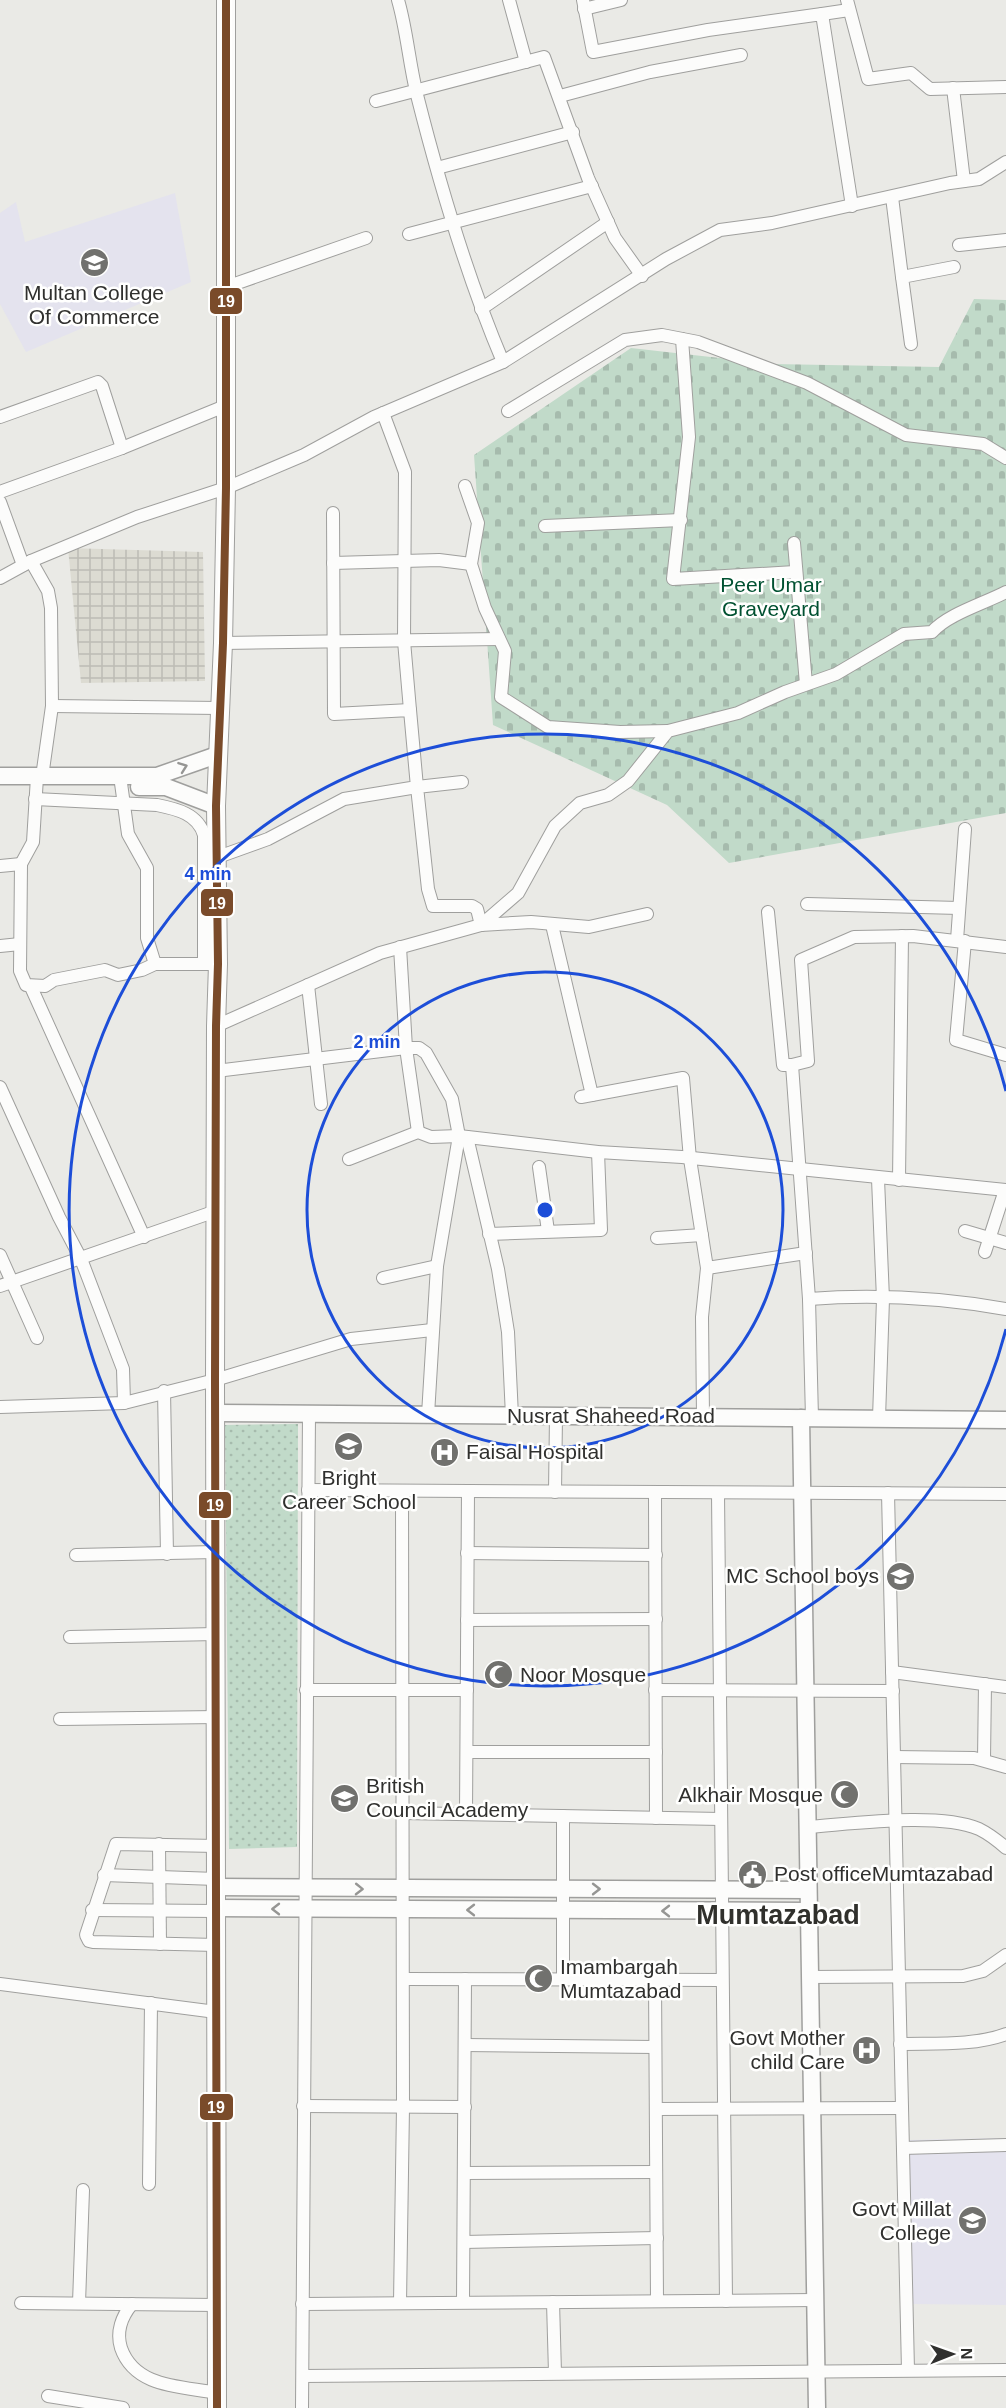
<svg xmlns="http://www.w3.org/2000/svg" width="1006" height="2408" viewBox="0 0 1006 2408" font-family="Helvetica,sans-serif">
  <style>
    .industrial { fill: url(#industrial-grid) }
    .education { fill: #e4e3ee }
    .cemetery { fill: url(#cemetery-stones) }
    .park { fill: url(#park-dots) }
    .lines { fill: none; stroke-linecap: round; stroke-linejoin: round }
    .street-casing { stroke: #9f9f9d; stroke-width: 14 }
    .secondary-casing { stroke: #9f9f9d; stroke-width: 19 }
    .primary-casing { stroke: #9f9f9d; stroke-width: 20 }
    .street { stroke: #fcfcfb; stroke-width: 12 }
    .secondary { stroke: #fcfcfb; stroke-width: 16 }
    .primary { stroke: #fcfcfb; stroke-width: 18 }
    .bus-1-casing { stroke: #fffffe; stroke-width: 12 }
    .bus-1 { stroke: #7a4b2a; stroke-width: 8 }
    .oneway { stroke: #969694 }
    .ring { fill: none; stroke: #1d4ed8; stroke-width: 3 }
    .labels { text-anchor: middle; stroke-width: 5; stroke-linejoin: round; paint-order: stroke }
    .poi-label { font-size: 21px; fill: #30302e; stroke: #fffffe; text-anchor: start }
    .park-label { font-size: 21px; fill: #015131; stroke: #fffffe }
    .street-label { font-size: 21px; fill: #30302e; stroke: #fffffe }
    .district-label { font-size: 27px; font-weight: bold; fill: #30302c; stroke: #fffffe }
    .centre { fill: #1d4ed8; stroke: #fffffe; stroke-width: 3 }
    .ring-label { font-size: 18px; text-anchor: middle; font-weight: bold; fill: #1d4ed8; stroke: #fffffe; stroke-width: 5; stroke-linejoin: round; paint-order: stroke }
    .line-badge { stroke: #fffffe; stroke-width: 2 }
    .badge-label { font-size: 16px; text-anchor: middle; font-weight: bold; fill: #fff }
  </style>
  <defs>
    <pattern id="industrial-grid" width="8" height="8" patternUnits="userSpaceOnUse" patternTransform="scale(1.5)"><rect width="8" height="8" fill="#dcdbd2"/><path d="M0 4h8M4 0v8" fill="none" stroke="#bdbcb5"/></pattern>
    <pattern id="cemetery-stones" width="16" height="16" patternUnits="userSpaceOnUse" patternTransform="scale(1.5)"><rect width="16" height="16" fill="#c1dac9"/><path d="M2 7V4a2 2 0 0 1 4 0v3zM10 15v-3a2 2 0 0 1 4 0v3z" fill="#a6bbad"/></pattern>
    <pattern id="park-dots" width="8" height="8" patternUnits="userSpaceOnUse" patternTransform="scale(1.5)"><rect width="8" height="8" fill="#c1dac9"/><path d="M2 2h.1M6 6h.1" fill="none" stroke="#a6bbad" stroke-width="1.8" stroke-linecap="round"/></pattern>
  </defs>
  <rect width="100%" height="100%" fill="#eaeae6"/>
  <path class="industrial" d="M68 548 203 552 205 681 81 683Z"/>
  <g class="education">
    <path d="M175 193 191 282 26 352 0 304V213L16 202 25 242Z"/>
    <path d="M1006 2138V2305L911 2304 908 2140Z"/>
  </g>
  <path class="cemetery" d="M974 299 1006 300V813L729 863 667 805 493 725 474 455 631 348 773 364 939 367Z"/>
  <path class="park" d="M298 1424 297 1847 229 1849 225 1425Z"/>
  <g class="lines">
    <defs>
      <g id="street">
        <path d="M398 0C407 31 409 63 417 95 440 186 466 275 503 362"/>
        <path d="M509 0 526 62"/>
        <path d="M583 0 593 52 708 30 822 14 852 206"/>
        <path d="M847 0 868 79 911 73 930 89 1006 87"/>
        <path d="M584 9 621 0"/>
        <path d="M822 14 849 10"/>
        <path d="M953 88 964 181"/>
        <path d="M560 96 650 72 741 55"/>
        <path d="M376 101 544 57 588 178 615 238 642 276"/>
        <path d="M437 168 573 132"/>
        <path d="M892 197 902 277"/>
        <path d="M409 234 592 186"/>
        <path d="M959 245 1006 240"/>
        <path d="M226 287 366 238"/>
        <path d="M481 309 608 222"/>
        <path d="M682 339 689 437 673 579 795 572"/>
        <path d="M911 344 902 277 954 267"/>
        <path d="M508 411 625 340 662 335 698 342 807 383 906 435 983 444 1006 458"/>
        <path d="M383 413 405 472 404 641 410 710"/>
        <path d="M0 417 98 382 102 386 122 448"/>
        <path d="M465 486 478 523 471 564 485 608 505 651 501 697 548 727 620 732 668 731"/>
        <path d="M0 492 122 448 225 406"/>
        <path d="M0 502 23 565"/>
        <path d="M545 526 681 520"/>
        <path d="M794 543 806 684"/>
        <path d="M31 561 48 591 51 608 52 706 42 777"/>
        <path d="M333 563 439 560 471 564"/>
        <path d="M0 578 31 561 137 517 226 488 304 455 374 417 503 362 666 259 720 230 772 223 950 183 979 179 1006 162"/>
        <path d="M223 643 499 639"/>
        <path d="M52 706 219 708"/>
        <path d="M120 776 128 834 147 868V938L155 964"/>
        <path d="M37 777 33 842 21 864 20 971 26 985 45 986 54 980 105 970 118 975 142 970 155 964H218"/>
        <path d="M462 782 417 787 428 889 433 906H472L477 909 481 925"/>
        <path d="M35 799 157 805C177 809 198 814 204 835V964"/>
        <path d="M218 857 268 839 344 799 417 787 410 710 334 714 333 513"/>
        <path d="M0 866 21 864"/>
        <path d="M807 904 959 908"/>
        <path d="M768 912 783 1065H792L809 1299C874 1294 942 1298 1006 1309"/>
        <path d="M481 925 518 893 555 826 580 803 608 795 628 781 668 731 738 713 785 692 836 674 904 634 932 632C948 614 983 604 1006 592"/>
        <path d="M552 925 592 1095"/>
        <path d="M957 940 965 829"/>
        <path d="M965 941 956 1040 1006 1055"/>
        <path d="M0 946 20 944"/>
        <path d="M400 947 406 1048 418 1132"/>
        <path d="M308 985 321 1104"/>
        <path d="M31 987 144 1237"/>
        <path d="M216 1026 380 953 481 925 531 922 589 927 647 914"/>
        <path d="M792 1065 808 1061 801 960 854 937 913 936 1006 947"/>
        <path d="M216 1071 406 1048H419L426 1053 452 1099 459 1136 437 1266 428 1415"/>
        <path d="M0 1087 59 1217 81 1259 123 1369 124 1403"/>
        <path d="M581 1097 683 1078 690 1159 707 1268 806 1253"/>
        <path d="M467 1137 498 1269 508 1332 512 1416"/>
        <path d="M349 1159 418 1132 431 1137 459 1136 598 1152 682 1157 1006 1190"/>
        <path d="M539 1167 548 1231"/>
        <path d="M878 1179 883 1299 879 1418"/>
        <path d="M899 1180 902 936"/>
        <path d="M965 1231 1006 1243"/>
        <path d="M489 1234 601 1230 598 1152"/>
        <path d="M657 1238 702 1235"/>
        <path d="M985 1252 1005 1190"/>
        <path d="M0 1255 37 1338"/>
        <path d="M383 1278 437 1266"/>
        <path d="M0 1286 216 1211"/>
        <path d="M809 1299 812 1418"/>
        <path d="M164 1391 167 1554"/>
        <path d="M0 1407 124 1403 215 1380 351 1339 432 1330"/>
        <path d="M703 1417 702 1317 707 1268"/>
        <path d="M308 1490 1006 1494"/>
        <path d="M555 1492 556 1416"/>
        <path d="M655 1492 656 1818"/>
        <path d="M718 1493 726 2301"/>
        <path d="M888 1493 908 2370"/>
        <path d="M467 1553 656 1555"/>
        <path d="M76 1555 215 1552"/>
        <path d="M467 1620 656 1619"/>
        <path d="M70 1637 216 1634"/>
        <path d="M892 1672 1006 1687"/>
        <path d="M306 1690H467"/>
        <path d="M655 1690 893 1691"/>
        <path d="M60 1719 217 1717"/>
        <path d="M467 1752H656"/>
        <path d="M894 1757 974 1758 1006 1767"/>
        <path d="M984 1759 985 1684"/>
        <path d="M403 1813 721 1819"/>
        <path d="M466 1814 468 1491"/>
        <path d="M807 1827C852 1824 938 1812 979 1829 989 1834 998 1841 1006 1848"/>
        <path d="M159 1844 160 1944"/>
        <path d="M104 1875 216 1879"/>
        <path d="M92 1910 216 1911"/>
        <path d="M216 1945 93 1942 89 1941 86 1935 116 1844 216 1846"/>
        <path d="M809 1977 963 1976 983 1971 1006 1955"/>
        <path d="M403 1979 722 1980"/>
        <path d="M563 1980V1816"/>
        <path d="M655 1980 657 2301"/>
        <path d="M0 1984 216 2012"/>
        <path d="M900 2044C934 2043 974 2046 1006 2034"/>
        <path d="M465 2045 655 2047"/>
        <path d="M303 2106 465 2107"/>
        <path d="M656 2109 902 2108"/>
        <path d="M903 2148 1006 2145"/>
        <path d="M464 2173 656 2172"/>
        <path d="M149 2184 151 2003"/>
        <path d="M464 2242 657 2238"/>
        <path d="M463 2302 465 1979"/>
        <path d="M553 2302 555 2373"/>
        <path d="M21 2303 217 2305"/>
        <path d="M79 2303 83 2190"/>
        <path d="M400 2303 403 2107 402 1491"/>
        <path d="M132 2304C122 2316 116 2332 121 2348 135 2388 181 2386 217 2393"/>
        <path d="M302 2304 815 2300"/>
        <path d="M303 2376 1006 2370"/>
        <path d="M48 2396 123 2408"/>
        <path d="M302 2408 309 1414"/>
      </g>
      <g id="secondary">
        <path d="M0 776H157L217 755"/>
        <path d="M139 787H166L216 806"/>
        <path d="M216 1413 1006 1420"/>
        <path d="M801 1418 817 2408"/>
        <path d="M216 1887 808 1890"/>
        <path d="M216 1908 808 1911"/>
      </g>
      <path id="primary" d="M217 2408 215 1380 216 1026 218 964 216 806 223 643 226 488V0"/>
    </defs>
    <use href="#street" class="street-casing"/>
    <use href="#secondary" class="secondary-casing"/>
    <use href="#primary" class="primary-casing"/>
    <use href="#street" class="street"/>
    <use href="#secondary" class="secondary"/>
    <use href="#primary" class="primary"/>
    <defs>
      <path id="bus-1" d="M217 2408 215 1380 216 1026 218 964 216 806 223 643 226 488V0"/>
    </defs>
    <use href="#bus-1" class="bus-1-casing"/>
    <use href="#bus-1" class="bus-1"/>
  </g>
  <defs><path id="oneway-chevron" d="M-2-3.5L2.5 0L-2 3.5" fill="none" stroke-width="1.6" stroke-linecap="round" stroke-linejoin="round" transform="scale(1.5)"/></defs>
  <g class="oneway">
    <use href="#oneway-chevron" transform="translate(183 767) rotate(-20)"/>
    <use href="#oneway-chevron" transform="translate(359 1889) rotate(1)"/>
    <use href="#oneway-chevron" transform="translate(596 1889)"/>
    <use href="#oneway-chevron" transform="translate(276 1909) rotate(-180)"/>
    <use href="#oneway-chevron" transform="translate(471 1910) rotate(-180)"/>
    <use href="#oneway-chevron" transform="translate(666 1911) rotate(-180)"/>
  </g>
  <g class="ring">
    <circle cx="545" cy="1210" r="238"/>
    <path d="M1006 1329A476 476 0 1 1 1006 1091"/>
  </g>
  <defs>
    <symbol id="university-disc" viewBox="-11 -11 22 22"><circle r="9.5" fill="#71716e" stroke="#fffffe"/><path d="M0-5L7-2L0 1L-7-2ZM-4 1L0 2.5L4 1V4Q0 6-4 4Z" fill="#fff"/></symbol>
    <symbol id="school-disc" viewBox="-11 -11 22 22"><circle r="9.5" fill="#71716e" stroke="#fffffe"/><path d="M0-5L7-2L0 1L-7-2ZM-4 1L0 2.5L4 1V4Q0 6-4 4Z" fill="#fff"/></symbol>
    <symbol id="hospital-disc" viewBox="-11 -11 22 22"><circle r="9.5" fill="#71716e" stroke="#fffffe"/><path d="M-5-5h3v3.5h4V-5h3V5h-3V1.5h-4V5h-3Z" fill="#fff"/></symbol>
    <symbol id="mosque-disc" viewBox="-11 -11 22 22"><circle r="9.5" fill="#71716e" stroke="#fffffe"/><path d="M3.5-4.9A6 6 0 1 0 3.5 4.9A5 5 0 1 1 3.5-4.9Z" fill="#fff"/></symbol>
    <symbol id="civic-disc" viewBox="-11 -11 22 22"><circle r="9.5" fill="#71716e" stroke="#fffffe"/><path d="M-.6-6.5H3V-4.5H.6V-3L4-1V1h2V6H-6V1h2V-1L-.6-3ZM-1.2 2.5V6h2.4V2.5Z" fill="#fff"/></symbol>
  </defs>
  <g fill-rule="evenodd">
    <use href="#university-disc" x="78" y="246" width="33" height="33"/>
    <use href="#school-disc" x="332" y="1430" width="33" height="33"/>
    <use href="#hospital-disc" x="428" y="1436" width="33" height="33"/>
    <use href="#school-disc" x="884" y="1560" width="33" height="33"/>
    <use href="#mosque-disc" x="482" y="1658" width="33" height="33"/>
    <use href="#mosque-disc" x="828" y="1778" width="33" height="33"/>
    <use href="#school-disc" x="328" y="1782" width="33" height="33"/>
    <use href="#civic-disc" x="736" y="1858" width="33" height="33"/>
    <use href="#mosque-disc" x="522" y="1962" width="33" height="33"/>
    <use href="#hospital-disc" x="850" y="2034" width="33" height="33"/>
    <use href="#school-disc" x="956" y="2204" width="33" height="33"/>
  </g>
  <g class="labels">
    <g class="poi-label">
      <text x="94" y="300" text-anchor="middle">Multan College<tspan x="94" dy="24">Of Commerce</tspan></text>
      <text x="466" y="1459">Faisal Hospital</text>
      <text x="349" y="1485" text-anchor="middle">Bright<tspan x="349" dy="24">Career School</tspan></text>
      <text x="879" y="1583" text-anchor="end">MC School boys</text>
      <text x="520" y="1682">Noor Mosque</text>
      <text x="366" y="1793">British<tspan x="366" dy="24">Council Academy</tspan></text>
      <text x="823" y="1802" text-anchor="end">Alkhair Mosque</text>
      <text x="774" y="1881">Post officeMumtazabad</text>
      <text x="560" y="1974">Imambargah<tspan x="560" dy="24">Mumtazabad</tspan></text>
      <text x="845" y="2045" text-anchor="end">Govt Mother<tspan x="845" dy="24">child Care</tspan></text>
      <text x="951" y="2216" text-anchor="end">Govt Millat<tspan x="951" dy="24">College</tspan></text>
    </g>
    <g class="park-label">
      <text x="771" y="592">Peer Umar<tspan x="771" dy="24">Graveyard</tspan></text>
    </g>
    <g class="street-label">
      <text x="611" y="1423">Nusrat Shaheed Road</text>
    </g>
    <g class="district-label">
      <text x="778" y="1924">Mumtazabad</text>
    </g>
  </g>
  <circle cx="545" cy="1210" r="9" class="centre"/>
  <g class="ring-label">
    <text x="208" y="880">4 min</text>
    <text x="377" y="1048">2 min</text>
  </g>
  <g class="line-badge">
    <rect x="209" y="287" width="34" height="28" rx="6" fill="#7a4b2a"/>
    <rect x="200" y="888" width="34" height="29" rx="6" fill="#7a4b2a"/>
    <rect x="198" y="1491" width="34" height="28" rx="6" fill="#7a4b2a"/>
    <rect x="199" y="2093" width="35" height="28" rx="6" fill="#7a4b2a"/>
  </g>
  <g class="badge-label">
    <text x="226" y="307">19</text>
    <text x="217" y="909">19</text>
    <text x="215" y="1511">19</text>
    <text x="216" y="2113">19</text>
  </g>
  <g transform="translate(952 2354) rotate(89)" stroke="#fffffe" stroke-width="4.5" paint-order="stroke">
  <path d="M0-4.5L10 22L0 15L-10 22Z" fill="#30302e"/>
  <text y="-9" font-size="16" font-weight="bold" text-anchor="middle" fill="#30302e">N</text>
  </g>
</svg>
